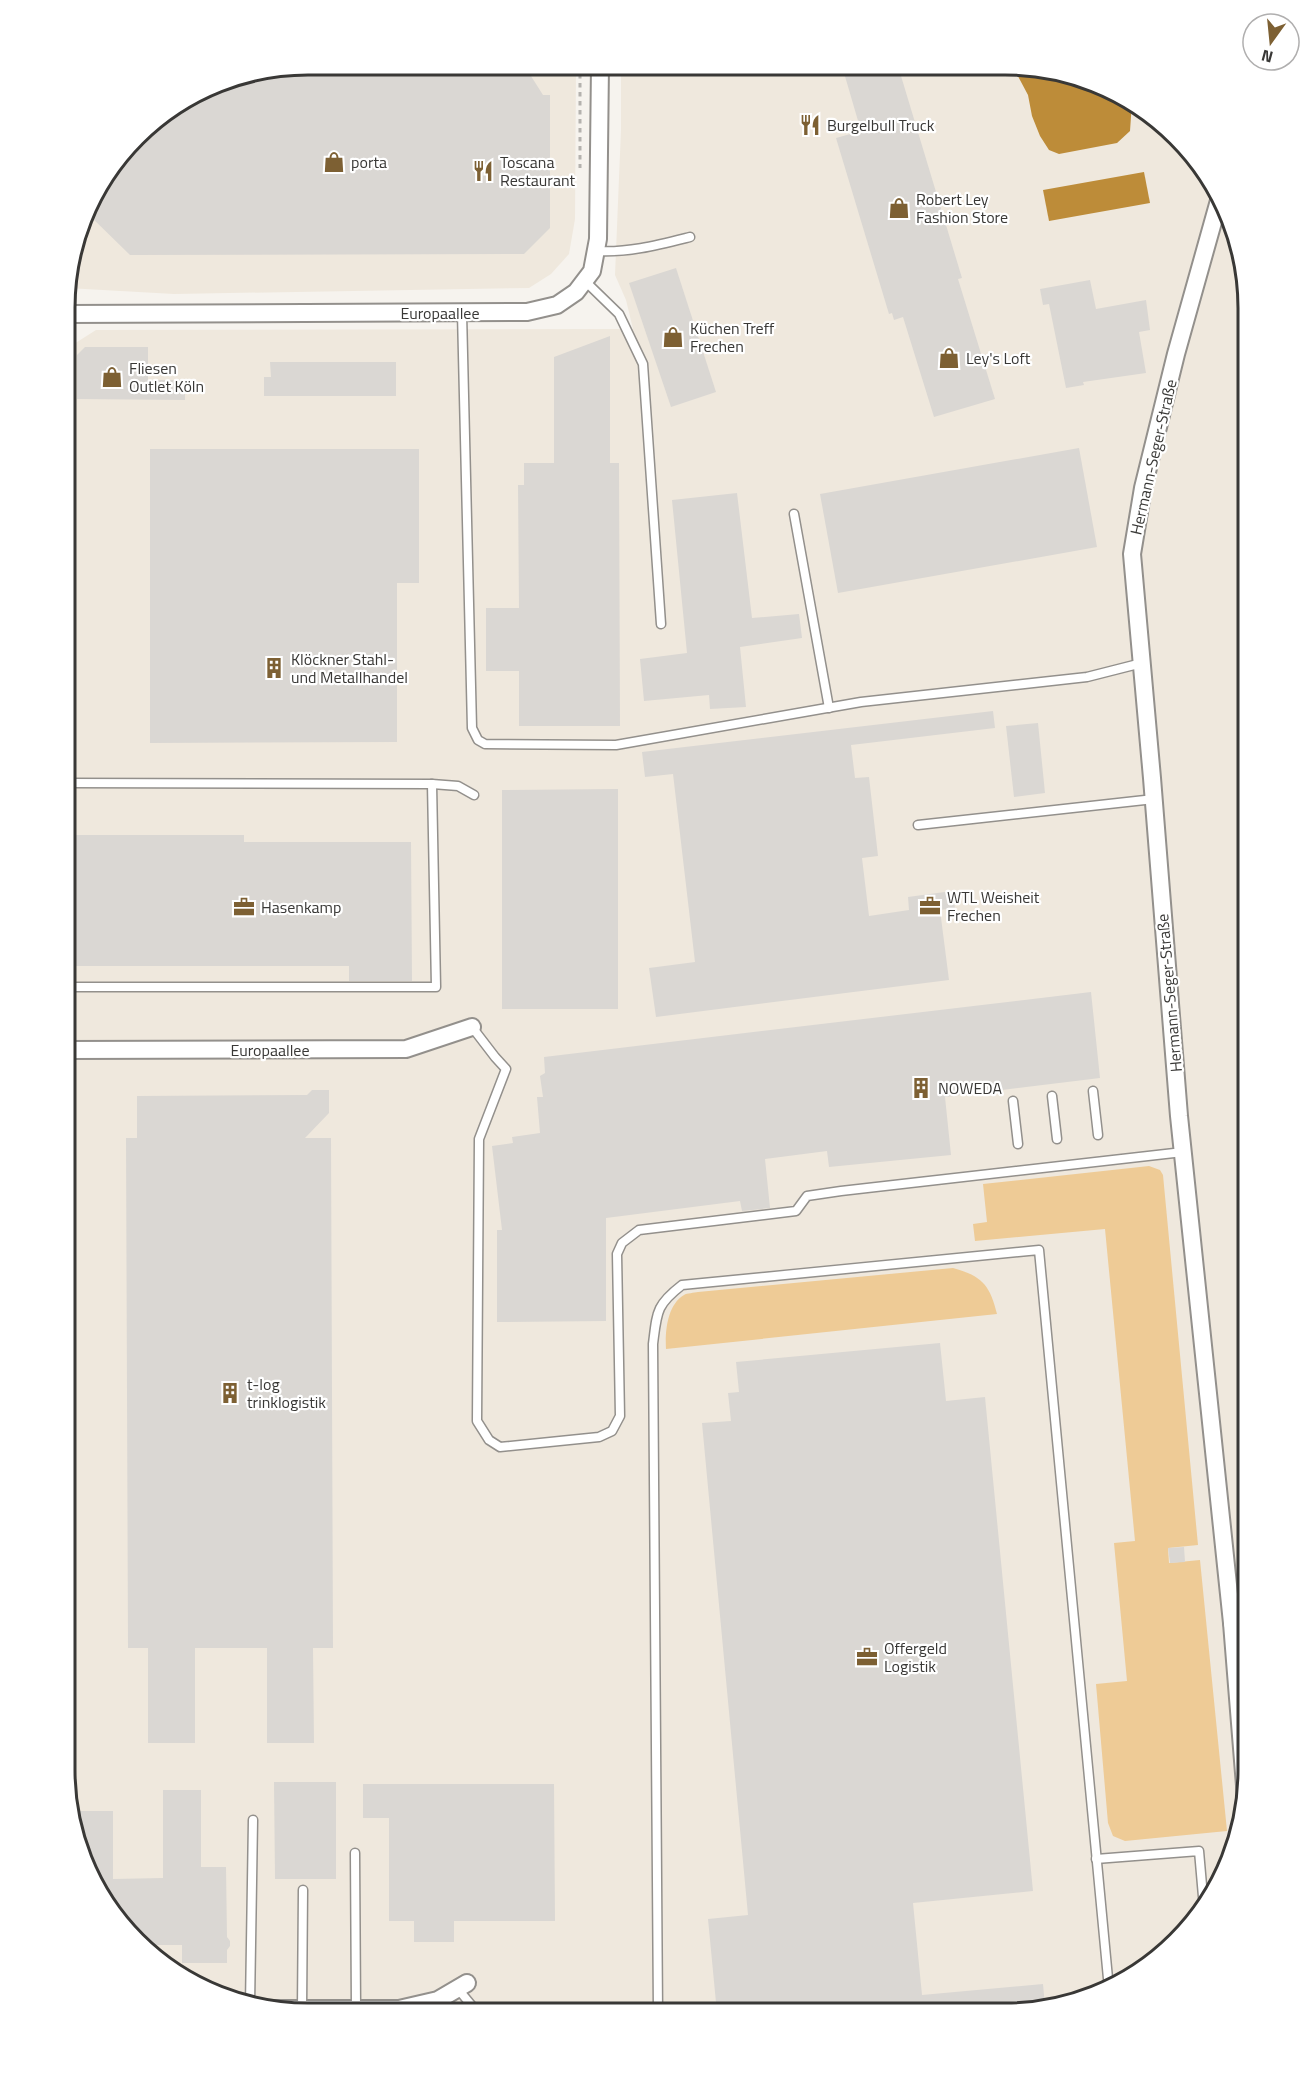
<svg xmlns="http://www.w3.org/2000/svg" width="1313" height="2078" viewBox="0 0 1313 2078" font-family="'Titillium Web',sans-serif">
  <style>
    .built { fill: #efe8dd }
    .green { fill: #eecb96 }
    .water { fill: #bd8c39 }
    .building { fill: #dad7d3 }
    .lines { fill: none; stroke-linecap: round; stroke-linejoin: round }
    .lane-casing { stroke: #93908c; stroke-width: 11 }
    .street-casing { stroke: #93908c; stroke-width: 20 }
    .path { stroke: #b4b2ae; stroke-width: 3; stroke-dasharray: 4.5 4.5; stroke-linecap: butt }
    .lane { stroke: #fff; stroke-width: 8 }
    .street { stroke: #fff; stroke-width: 16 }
    .labels { text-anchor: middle; stroke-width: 4.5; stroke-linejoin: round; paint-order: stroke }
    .poi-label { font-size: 16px; fill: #393836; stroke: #fff; text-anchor: start }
    .street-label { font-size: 16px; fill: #393836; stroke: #fff }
    .rim { fill: none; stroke: #393836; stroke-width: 3 }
  </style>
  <rect width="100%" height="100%" fill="#f6f3ee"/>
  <g class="built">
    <path d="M308 65H576L575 219 569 254 551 274 529 288 174 294 67 288V276L90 200 147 125 215 83Z"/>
    <path d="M621 65 1037 67 1099 83 1154 115 1198 160 1230 215 1248 308V1787L1235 1849 1198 1918 1154 1963 1098 1995 1006 2013 276 2011 214 1995 159 1963 115 1918 83 1863 65 1770 66 349 96 330 633 329 626 300 615 275 621 130Z"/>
  </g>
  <g class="green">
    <path d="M1149 1166 1160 1170 1163 1175 1198 1545 1168 1548 1169 1563 1200 1560 1227 1831 1125 1841 1113 1836 1108 1823 1096 1684 1127 1681 1114 1543 1135 1541 1105 1229 975 1241 973 1224 987 1222 983 1184Z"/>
    <path d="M953 1268C982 1276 990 1285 997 1314L666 1349C665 1332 667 1305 684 1295 687 1293 694 1293 698 1292Z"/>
  </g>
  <g class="water">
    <path d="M1013 67H1037L1099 83 1132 102 1130 131 1117 143 1059 154 1049 150 1040 136 1032 116 1028 95Z"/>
    <path d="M1144 172 1150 203 1049 221 1043 190Z"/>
  </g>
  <g class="building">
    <path d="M308 64 368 65 397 74 405 65H458L466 74 493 65H524L543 95H550V228L524 254 130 255 86 212 90 200 147 125 215 83Z"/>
    <path d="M842 66H898L962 278 958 279 995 399 934 417 903 317 894 320 892 313 889 314 836 138 861 131Z"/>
    <path d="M676 268 716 392 671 407 629 283Z"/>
    <path d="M1090 280 1096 309 1146 300 1150 330 1139 332 1146 373 1083 382 1084 385 1066 388 1049 304 1043 305 1040 289Z"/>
    <path d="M610 336V463H619L620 726H519V671H486V608H519L518 485H524V463H554V357Z"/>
    <path d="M85 347H148V380H185V400L77 399V355Z"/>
    <path d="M270 362H396V396H264V377H271Z"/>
    <path d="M1079 448 1097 547 838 593 820 494Z"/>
    <path d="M150 449H419V583H397V742L150 743Z"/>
    <path d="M737 493 752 618 799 614 802 638 740 647 746 707 710 709 709 695 644 701 640 659 687 653 672 500Z"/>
    <path d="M993 711 995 728 851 745 855 778 869 777 878 856 862 858 869 916 909 910 908 897 952 891 955 908 940 910 949 980 656 1017 649 968 695 962 673 774 645 777 642 752Z"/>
    <path d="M1038 723 1045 793 1014 797 1006 726Z"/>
    <path d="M618 789V1009H502V790Z"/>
    <path d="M75 835H244V842H411L412 981H349V966H75Z"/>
    <path d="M1091 992 1100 1078 945 1097 951 1155 829 1167 827 1151 765 1159 770 1208 742 1211 740 1201 606 1218V1321L497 1322V1230H502L492 1146 513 1143 512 1137 540 1133 537 1097H543L540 1076 545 1073 544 1057Z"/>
    <path d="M312 1090H329V1113L305 1138H331L333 1648H313L314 1743H267V1648H195V1743H148V1648H128L126 1138H137V1096L307 1095Z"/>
    <path d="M940 1343 946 1401 985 1397 1033 1891 913 1903 922 1995 1043 1984 1045 2006 1006 2013H717L708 1919 748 1915 702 1423 731 1421 728 1393 739 1392 736 1362Z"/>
    <path d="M1184 1547 1185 1562 1170 1563 1168 1548Z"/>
    <path d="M274 1782H336V1879H275Z"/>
    <path d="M363 1784H554L555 1921H454V1942H414V1921H389V1818H363Z"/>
    <path d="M163 1790H201V1867H226L227 1937 230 1941V1946L227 1950V1963H182V1945H141L115 1918 83 1863 73 1811H113V1879L163 1878Z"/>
  </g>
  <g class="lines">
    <defs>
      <g id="lane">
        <path d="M596 251C628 253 658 245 690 237"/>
        <path d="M585 281 619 314 643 364 661 624"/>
        <path d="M462 313 472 728 478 740 485 744 616 745 861 702 1087 677 1142 663"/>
        <path d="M794 514 829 708"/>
        <path d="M432 784 458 786 474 795"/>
        <path d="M918 825 1154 799"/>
        <path d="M66 987H436L432 784 66 783"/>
        <path d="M472 1027 495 1057 506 1069 479 1139 477 1421 489 1440 500 1447 599 1437 612 1431 620 1416 617 1254 622 1243 639 1230 796 1211 807 1196 841 1191 1183 1152"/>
        <path d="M1093 1091 1098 1135"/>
        <path d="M1052 1096 1057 1139"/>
        <path d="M1013 1101 1018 1144"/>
        <path d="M355 1853 356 2009"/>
        <path d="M1096 1859 1199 1851 1204 1908"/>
        <path d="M458 1989 477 2012"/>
        <path d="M250 2005 253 1820"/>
        <path d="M302 2009 303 1890"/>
        <path d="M658 2013 653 1344C657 1312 656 1305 682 1285L1039 1250 1109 1989"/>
      </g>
      <g id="street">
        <path d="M1220 197 1176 354 1143 488 1132 554 1152 778 1179 1116 1232 1623 1246 1798"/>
        <path d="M66 314 527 312 557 305 576 292 592 271 598 239 600 65"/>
        <path d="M65 1050 406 1049 472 1027"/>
        <path d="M1232 1623 1248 1622"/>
        <path d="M265 2009H399L438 2000 467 1983"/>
      </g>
    </defs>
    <use href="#lane" class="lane-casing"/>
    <use href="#street" class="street-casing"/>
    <path class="path" d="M580 65V168"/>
    <use href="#lane" class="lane"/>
    <use href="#street" class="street"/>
  </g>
  <defs>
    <symbol id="restaurant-bare" viewBox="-9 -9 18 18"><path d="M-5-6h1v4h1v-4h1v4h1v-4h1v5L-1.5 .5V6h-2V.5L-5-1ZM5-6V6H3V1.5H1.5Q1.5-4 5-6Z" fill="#7d6033" stroke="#fff" stroke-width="2.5" paint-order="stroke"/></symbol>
    <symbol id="shop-bare" viewBox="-9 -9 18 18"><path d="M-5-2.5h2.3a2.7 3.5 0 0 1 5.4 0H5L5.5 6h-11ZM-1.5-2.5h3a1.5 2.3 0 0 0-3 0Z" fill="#7d6033" stroke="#fff" stroke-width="2.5" paint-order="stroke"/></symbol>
    <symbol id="building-bare" viewBox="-9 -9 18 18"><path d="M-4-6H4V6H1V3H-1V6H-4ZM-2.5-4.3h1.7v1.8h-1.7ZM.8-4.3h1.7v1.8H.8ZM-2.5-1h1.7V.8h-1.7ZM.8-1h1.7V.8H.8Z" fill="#7d6033" stroke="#fff" stroke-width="2.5" paint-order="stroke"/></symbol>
    <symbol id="office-bare" viewBox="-9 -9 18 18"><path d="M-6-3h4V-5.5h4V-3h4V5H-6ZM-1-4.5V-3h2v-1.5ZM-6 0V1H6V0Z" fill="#7d6033" stroke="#fff" stroke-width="2.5" paint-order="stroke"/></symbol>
  </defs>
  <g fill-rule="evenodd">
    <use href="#restaurant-bare" x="795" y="110" width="30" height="30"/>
    <use href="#shop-bare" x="319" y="147" width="30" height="30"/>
    <use href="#restaurant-bare" x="468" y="156" width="30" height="30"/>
    <use href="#shop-bare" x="884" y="193" width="30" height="30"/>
    <use href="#shop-bare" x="658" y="322" width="30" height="30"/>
    <use href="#shop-bare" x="934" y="343" width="30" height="30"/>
    <use href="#shop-bare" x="97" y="362" width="30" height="30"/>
    <use href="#building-bare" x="259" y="653" width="30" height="30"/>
    <use href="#office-bare" x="915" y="891" width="30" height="30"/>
    <use href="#office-bare" x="229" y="892" width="30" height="30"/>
    <use href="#building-bare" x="906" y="1073" width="30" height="30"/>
    <use href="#building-bare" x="215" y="1378" width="30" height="30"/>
    <use href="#office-bare" x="852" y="1642" width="30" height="30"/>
  </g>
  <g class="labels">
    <g class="poi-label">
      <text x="827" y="131">Burgelbull Truck</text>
      <text x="351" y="168">porta</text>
      <text x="500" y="168">Toscana<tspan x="500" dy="18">Restaurant</tspan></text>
      <text x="916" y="205">Robert Ley<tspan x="916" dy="18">Fashion Store</tspan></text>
      <text x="690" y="334">Küchen Treff<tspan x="690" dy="18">Frechen</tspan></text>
      <text x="966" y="364">Ley's Loft</text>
      <text x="129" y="374">Fliesen<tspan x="129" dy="18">Outlet Köln</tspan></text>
      <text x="291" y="665">Klöckner Stahl-<tspan x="291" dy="18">und Metallhandel</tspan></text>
      <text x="947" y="903">WTL Weisheit<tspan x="947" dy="18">Frechen</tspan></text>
      <text x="261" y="913">Hasenkamp</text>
      <text x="938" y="1094">NOWEDA</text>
      <text x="247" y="1390">t-log<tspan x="247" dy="18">trinklogistik</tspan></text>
      <text x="884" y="1654">Offergeld<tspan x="884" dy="18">Logistik</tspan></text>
    </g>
    <g class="street-label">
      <text x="440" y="319">Europaallee</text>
      <text transform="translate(1153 457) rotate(-77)" y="6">Hermann-Seger-Straße</text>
      <text transform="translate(1169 993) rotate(-95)" y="6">Hermann-Seger-Straße</text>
      <text x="270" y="1056">Europaallee</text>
    </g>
  </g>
  <path d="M0 0H1313V2078H0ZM308 75H1005A233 233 0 0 1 1238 308V1770A233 233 0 0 1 1005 2003H308A233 233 0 0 1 75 1770V308A233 233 0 0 1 308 75Z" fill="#fff" fill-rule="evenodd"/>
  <path class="rim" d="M308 75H1005A233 233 0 0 1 1238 308V1770A233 233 0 0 1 1005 2003H308A233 233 0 0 1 75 1770V308A233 233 0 0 1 308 75Z"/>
  <g transform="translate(1271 42) rotate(195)"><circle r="28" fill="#ffffff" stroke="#b0afaf" stroke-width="1.5"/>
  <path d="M0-4.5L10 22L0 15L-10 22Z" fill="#7d6033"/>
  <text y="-9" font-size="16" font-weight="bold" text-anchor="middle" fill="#393836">N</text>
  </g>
</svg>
